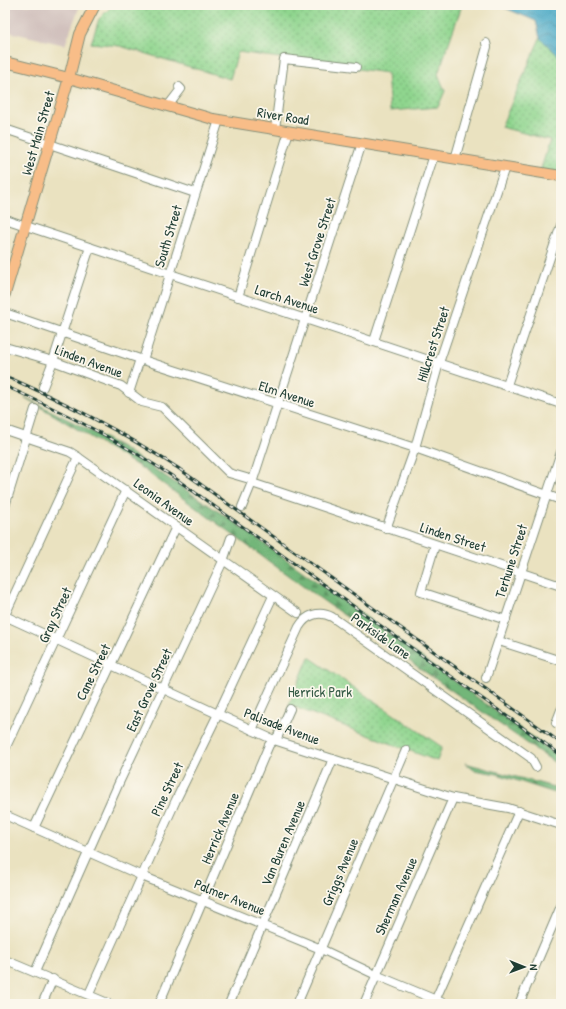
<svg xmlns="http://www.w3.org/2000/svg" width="566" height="1009" viewBox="0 0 566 1009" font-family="'Patrick Hand',sans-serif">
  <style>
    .industrial { fill: #d0c0bc }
    .forest { fill: url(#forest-firs); stroke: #497a56 }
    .park { fill: url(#park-dots); stroke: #578961 }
    .water { fill: url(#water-waves); stroke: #33727d }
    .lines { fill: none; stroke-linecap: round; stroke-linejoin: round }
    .minor-casing { stroke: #84907a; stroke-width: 10 }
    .major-casing { stroke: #84907a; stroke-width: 12 }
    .minor { stroke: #fff; stroke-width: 8 }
    .major { stroke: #f8bd88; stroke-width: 10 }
    .rail-casing { stroke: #1f3d34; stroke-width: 3 }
    .rail { stroke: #fbf7ec; stroke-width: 1.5; stroke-dasharray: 4.5; stroke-linecap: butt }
    .labels { text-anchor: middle; stroke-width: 3.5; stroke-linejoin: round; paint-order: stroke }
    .street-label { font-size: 14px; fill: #1f3d34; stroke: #fbf7ec }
    .park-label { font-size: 14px; fill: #355b46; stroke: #fbf7ec }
  </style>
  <defs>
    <pattern id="forest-firs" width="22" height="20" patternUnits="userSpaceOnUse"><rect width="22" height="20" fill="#73b679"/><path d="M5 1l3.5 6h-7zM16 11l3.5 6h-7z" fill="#5e9564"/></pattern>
    <pattern id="park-dots" width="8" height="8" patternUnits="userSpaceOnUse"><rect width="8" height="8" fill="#8fd58e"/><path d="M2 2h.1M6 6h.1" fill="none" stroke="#74ae75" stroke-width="1.8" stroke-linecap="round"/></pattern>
    <pattern id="water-waves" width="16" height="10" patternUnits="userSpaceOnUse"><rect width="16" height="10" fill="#47a8c6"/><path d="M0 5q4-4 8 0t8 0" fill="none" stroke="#3b8aa2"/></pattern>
  </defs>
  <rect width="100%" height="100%" fill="#fbf7ec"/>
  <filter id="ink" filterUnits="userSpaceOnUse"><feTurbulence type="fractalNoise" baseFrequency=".025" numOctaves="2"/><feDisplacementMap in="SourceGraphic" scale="8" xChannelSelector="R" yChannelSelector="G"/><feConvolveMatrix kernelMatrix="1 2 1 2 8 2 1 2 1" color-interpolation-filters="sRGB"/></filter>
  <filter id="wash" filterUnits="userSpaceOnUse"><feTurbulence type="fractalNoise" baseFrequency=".012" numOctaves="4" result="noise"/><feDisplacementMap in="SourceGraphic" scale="16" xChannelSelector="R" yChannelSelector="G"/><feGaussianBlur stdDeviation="0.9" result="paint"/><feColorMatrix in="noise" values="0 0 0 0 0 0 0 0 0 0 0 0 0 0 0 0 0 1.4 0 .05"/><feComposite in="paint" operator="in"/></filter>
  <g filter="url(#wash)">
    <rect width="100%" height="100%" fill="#eae2c0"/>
    <path class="industrial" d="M5 5H80L65 45 5 31Z"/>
    <g class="forest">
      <path d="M24 397 120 446 237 524 561 758V767L308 590 143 469Z"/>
      <path d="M465 763 561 789V795L497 774 474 770Z"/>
    </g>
    <g class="park">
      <path d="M113 5H462L438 74 445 91 438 107 390 111 387 73 238 52 230 79 120 46 91 43 99 19Z"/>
      <path d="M540 38 561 58V176L540 172 550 140 501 127Z"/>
      <path d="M309 657 442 747 437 761 289 705Z"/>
    </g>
    <path class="water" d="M498 5H561V58L540 38 536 21Z"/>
  </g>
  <g filter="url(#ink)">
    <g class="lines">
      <defs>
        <g id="minor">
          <path d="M168 106 181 89 179 87"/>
          <path d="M5 129 195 193"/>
          <path d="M275 129 284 59 356 67"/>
          <path d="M455 159 487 47 486 43"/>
          <path d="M5 219 561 404"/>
          <path d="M238 297 289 131"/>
          <path d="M5 313 140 359 415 448 561 500"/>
          <path d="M374 341 434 155"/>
          <path d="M5 347 53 361 121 386 142 402 162 407 229 473 253 480"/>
          <path d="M143 360 219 120"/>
          <path d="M507 385 561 225"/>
          <path d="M43 387 53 361 90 247"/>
          <path d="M129 393 140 359"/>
          <path d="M5 430 70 452 78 457 298 613"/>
          <path d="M252 483 561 586"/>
          <path d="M5 506 35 409"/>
          <path d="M242 507 253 480 362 143"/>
          <path d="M386 529 415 448 439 363 505 167"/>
          <path d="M435 545 421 592 506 620"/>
          <path d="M5 615 78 457"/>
          <path d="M5 616 274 740 453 798 508 808 561 825"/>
          <path d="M499 641 561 661"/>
          <path d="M486 678 561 452"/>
          <path d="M556 723 561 710"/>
          <path d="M252 730 299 627C306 615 319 610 332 617L531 758 536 767"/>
          <path d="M5 749 126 490"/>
          <path d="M5 815 142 876 321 949 376 975 446 1004"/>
          <path d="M34 828 176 527"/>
          <path d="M5 960 110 1004"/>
          <path d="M35 972 118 785 223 561 231 538"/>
          <path d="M89 994 176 800 218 714 273 596"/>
          <path d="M434 1003 519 811"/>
          <path d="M42 1004 53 979"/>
          <path d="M159 1004 269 745 278 736 290 709"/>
          <path d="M229 1004 333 759"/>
          <path d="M297 1004 406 750"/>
          <path d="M364 1004 453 798"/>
          <path d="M519 1004 561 906"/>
        </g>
        <g id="major">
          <path d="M5 62 69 78 213 119 561 176"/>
          <path d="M5 294 69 78 80 34 95 5"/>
        </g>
      </defs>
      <use href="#minor" class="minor-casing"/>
      <use href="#major" class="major-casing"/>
      <use href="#minor" class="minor"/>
      <use href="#major" class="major"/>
      <defs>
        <g id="rail">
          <path d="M5 376C66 402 122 432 178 468L561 743"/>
          <path d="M5 386C64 412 119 441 172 476L561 755"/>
        </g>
      </defs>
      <use href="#rail" class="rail-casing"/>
      <use href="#rail" class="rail"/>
    </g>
  </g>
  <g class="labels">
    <g class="street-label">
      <text transform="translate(283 116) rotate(9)" y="5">River Road</text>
      <text transform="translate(38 133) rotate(-74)" y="5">West Main Street</text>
      <text transform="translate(168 236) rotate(-73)" y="5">South Street</text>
      <text transform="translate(317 242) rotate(-72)" y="5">West Grove Street</text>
      <text transform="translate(287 299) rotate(18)" y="5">Larch Avenue</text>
      <text transform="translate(433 344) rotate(-72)" y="5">Hillcrest Street</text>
      <text transform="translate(89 361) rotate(20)" y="5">Linden Avenue</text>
      <text transform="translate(287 394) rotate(18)" y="5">Elm Avenue</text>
      <text transform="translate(164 502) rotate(36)" y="5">Leonia Avenue</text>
      <text transform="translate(453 537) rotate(18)" y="5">Linden Street</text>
      <text transform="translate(511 561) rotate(-72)" y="5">Terhune Street</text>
      <text transform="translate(55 615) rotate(-65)" y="5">Gray Street</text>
      <text transform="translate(381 636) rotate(35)" y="5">Parkside Lane</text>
      <text transform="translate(93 672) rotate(-64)" y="5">Cane Street</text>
      <text transform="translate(149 690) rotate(-65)" y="5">East Grove Street</text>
      <text transform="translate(282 726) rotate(21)" y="5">Palisade Avenue</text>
      <text transform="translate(167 789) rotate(-65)" y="5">Pine Street</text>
      <text transform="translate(220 828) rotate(-67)" y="5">Herrick Avenue</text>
      <text transform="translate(283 843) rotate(-67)" y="5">Van Buren Avenue</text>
      <text transform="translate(340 872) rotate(-67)" y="5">Griggs Avenue</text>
      <text transform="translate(396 896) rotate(-66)" y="5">Sherman Avenue</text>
      <text transform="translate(230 897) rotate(22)" y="5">Palmer Avenue</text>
    </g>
    <g class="park-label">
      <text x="320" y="697">Herrick Park</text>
    </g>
  </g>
  <rect width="566" height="1009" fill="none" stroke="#fbf7ec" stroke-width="20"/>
  <g transform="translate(524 967) rotate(91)" stroke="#fbf7ec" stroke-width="3" paint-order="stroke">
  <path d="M0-3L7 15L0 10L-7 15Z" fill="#1f3d34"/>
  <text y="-6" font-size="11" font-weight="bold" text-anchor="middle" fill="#1f3d34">N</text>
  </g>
</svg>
